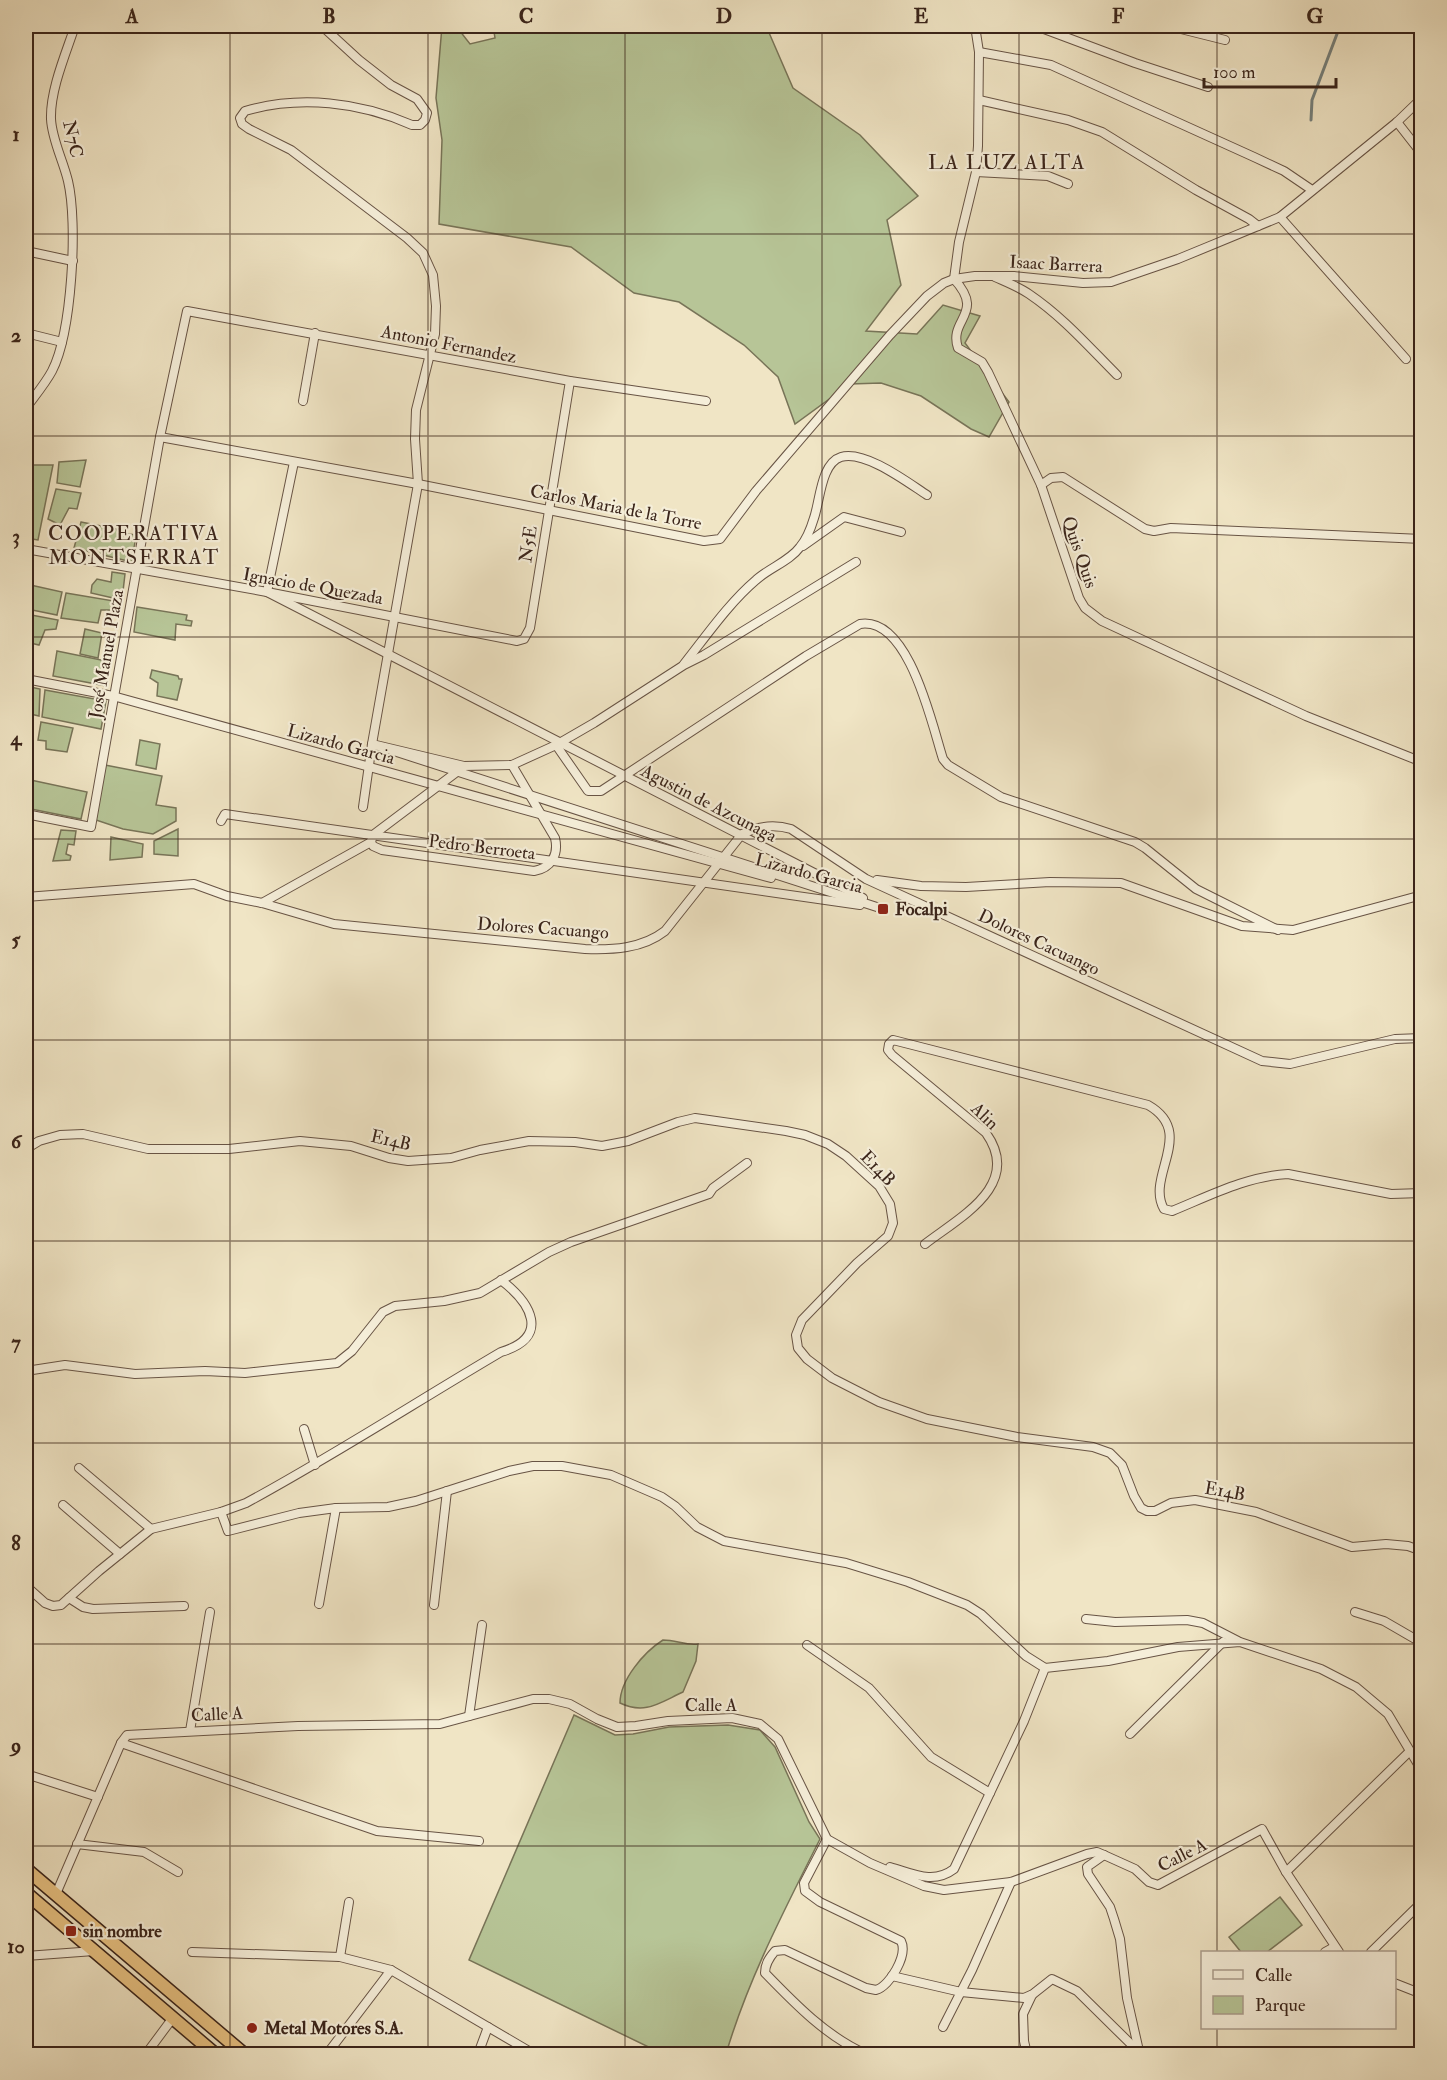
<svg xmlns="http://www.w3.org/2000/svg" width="1447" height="2080" viewBox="0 0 1447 2080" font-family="'IM FELL Double Pica',serif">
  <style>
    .green { fill: #b7c597; stroke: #787458; stroke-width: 1.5 }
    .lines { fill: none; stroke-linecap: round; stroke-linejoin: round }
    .stream { stroke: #75807c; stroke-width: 3 }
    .minor-casing { stroke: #685445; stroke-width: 10 }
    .trunk-casing { stroke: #3a241a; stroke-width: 15 }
    .minor { stroke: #f5eed9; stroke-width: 8 }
    .trunk { stroke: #e8c282; stroke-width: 12 }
    .grid { fill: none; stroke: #3a241a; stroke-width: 1.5; stroke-opacity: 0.55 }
    .poi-dot { fill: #8f2418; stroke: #f5eed9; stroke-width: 2 }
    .labels { text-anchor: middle; stroke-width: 4.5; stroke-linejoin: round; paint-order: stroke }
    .street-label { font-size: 18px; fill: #3a241a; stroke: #f5eed9 }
    .poi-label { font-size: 18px; font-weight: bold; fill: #3a241a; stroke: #f5eed9; text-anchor: start }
    .quarter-label { font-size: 21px; letter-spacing: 1.5px; fill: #3a241a; stroke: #f5eed9 }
    .neatline { fill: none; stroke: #3a241a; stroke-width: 2 }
    .grid-label { font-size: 20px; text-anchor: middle; font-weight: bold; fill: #3a241a }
  </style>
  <rect width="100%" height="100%" fill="#f0e5c5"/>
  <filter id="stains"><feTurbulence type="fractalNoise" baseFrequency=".00333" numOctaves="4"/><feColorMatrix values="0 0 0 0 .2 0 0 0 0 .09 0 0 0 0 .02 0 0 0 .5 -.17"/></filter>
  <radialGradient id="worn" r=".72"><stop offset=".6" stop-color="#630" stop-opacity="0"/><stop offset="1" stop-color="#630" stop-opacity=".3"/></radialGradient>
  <g class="green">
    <path d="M442 26H456L470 44 495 38 493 26H740L751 31 767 28 793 88 860 135 918 196 887 220 901 285 866 331 917 334 943 305 980 316 965 343 1009 402 989 437 971 429 921 396 881 383 850 384 795 424 778 377 744 345 679 302 634 293 571 247 439 224 442 140 436 98Z"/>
    <path d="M86 460 80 487 57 483 59 462Z"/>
    <path d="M26 465H53L38 540 26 538Z"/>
    <path d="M56 489 81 493 77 509 69 508 60 525 48 519Z"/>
    <path d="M81 522 116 529 120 533 136 535 132 562 74 548Z"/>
    <path d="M112 572 125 574 122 600 91 593 92 585 97 579 111 582Z"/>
    <path d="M26 584 62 592 57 615 27 609 32 590 26 588Z"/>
    <path d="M66 593 120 602 119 610H101L98 623 61 618Z"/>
    <path d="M137 607 187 615 186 620 192 621 191 626 176 624 175 640 134 632Z"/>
    <path d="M26 614 58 620 56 629 45 630 39 645 26 642Z"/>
    <path d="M85 629 102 633 98 658 80 654Z"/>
    <path d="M57 651 111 662 107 686 53 676Z"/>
    <path d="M152 670 178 676 179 679H182L177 700 157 696 158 683 150 678Z"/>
    <path d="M26 686 40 689 39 716 26 713Z"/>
    <path d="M45 690 106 701 101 729 42 717Z"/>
    <path d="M41 722 73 728 67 752 46 749V741L38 740Z"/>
    <path d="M140 740 160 744 156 769 136 765Z"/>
    <path d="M105 765 162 776 156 805 176 808V821L153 834 123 829 96 820Z"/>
    <path d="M26 779 87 792 81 819 26 808Z"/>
    <path d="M178 829V856L154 854V841Z"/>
    <path d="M61 830 76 831 74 845 68 844 66 854 71 856 70 860 53 861Z"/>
    <path d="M111 837 143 844 142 857 110 860Z"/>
    <path d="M663 1640C676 1640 687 1646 698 1644L696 1661 683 1692C659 1703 645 1715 620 1703 620 1680 644 1652 663 1640Z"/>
    <path d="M574 1715 615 1735 633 1734 669 1727 728 1725 760 1730 775 1747 809 1822 820 1839C785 1909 748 1979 726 2054H663L469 1960Z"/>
    <path d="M1280 1897 1302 1925 1267 1952H1241L1229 1937Z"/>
  </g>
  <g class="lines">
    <path class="stream" d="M1311 120 1312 100 1340 26"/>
    <defs>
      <g id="minor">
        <path d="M322 26 359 60 391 85 417 99 427 113 425 120 420 125H412C360 102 300 95 245 111L240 118 242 124 249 129 291 150 407 238 423 253 433 275 436 306 435 334 416 410 415 439 418 484 372 744 363 807"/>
        <path d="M1036 26 1135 63 1208 87"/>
        <path d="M1169 26 1225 40"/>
        <path d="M979 52 1051 65 1254 157 1284 171 1312 190"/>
        <path d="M979 100 1068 120 1102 132 1196 190 1249 219 1258 226"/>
        <path d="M1397 122 1422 154"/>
        <path d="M976 172 1048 176 1068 184"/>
        <path d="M1280 217 1406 359"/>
        <path d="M26 251 73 261"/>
        <path d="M995 277C1006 282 1019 287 1029 294 1063 317 1088 346 1117 375"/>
        <path d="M954 279C986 314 948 319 958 348L982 362 988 372 1041 485 1079 598 1085 608 1102 621 1306 716 1422 762"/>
        <path d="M954 279 959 242 976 172 978 146 979 52 975 26"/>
        <path d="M26 333 62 342"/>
        <path d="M303 401 315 333"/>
        <path d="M26 408C34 397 45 384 52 371 72 332 78 223 68 181 63 160 52 140 51 119 50 90 66 53 75 26"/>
        <path d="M160 437 418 484 704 541 720 539 756 491 890 335 927 296 944 283 954 279 975 276H1014L1083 283 1111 282 1178 259 1280 217 1397 122 1422 98"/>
        <path d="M294 462 267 592 863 898"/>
        <path d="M1041 485 1051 478 1063 477 1145 529 1154 531 1171 528 1422 539"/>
        <path d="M803 546 844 517 901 532"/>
        <path d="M26 549 267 592 517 641 524 639 530 628 570 381"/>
        <path d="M856 562 704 655 684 665 594 723 556 745 512 765 464 766 372 744 883 909"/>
        <path d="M684 664C707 635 729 603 756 580 769 568 790 561 800 547 807 539 811 528 814 518 820 501 821 463 841 457 865 450 907 482 927 495"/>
        <path d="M26 679 113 696 771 878"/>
        <path d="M556 745 588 791H601L806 656 860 624C909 616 932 725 943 759L948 765 1001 797 1135 842 1145 848 1196 889 1278 930"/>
        <path d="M458 771 373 835 371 842 373 846 382 850 534 871C551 868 559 855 555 838L512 765"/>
        <path d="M26 814 91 827 160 437 187 311 570 381 706 401"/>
        <path d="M221 821 225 814 860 905"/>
        <path d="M877 880 921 886 966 887 1050 882 1121 883 1242 926 1293 930 1422 895"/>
        <path d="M26 897 194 884 227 896 262 903 334 924 585 949C612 950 642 949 665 931L742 834C758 826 774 824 791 829L866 879 1262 1061 1290 1064 1395 1039 1422 1038"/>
        <path d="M262 903 371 842"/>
        <path d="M26 1149 39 1141 60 1135 83 1134 148 1149H229L300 1141 351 1146 389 1158 408 1161 451 1158 480 1150 529 1141 575 1142 602 1146 628 1141 678 1122 695 1118 786 1131 805 1135 828 1144 846 1156 879 1186 890 1204 893 1223 888 1236 857 1263 802 1320 796 1335 798 1348 807 1359 832 1378 879 1402 927 1419 1017 1437 1093 1447 1110 1453 1122 1465 1134 1496 1141 1508 1147 1511H1155L1171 1503 1195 1500 1256 1512 1352 1547 1386 1544 1408 1546 1422 1551"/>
        <path d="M925 1244C960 1217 1023 1185 986 1133L892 1055 888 1050 889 1044 893 1040 1148 1105C1197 1133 1145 1176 1164 1209L1172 1211C1209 1196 1247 1176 1288 1174L1391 1194 1422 1193"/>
        <path d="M26 1371 65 1365 135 1374 205 1371 245 1373 337 1363 352 1351 383 1312 395 1306 444 1301 480 1293 549 1252 571 1242 709 1194 713 1188 747 1163"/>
        <path d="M304 1429 315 1465"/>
        <path d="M79 1468 151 1529"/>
        <path d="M63 1505 120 1554"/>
        <path d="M221 1512 228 1531 299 1513 336 1508 388 1507 416 1501 509 1471 533 1466H562L611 1475 662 1497 675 1506 697 1527 724 1541 846 1563 908 1582 967 1605 981 1614 1026 1656 1045 1668"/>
        <path d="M26 1586 45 1603 53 1606 61 1605 99 1571 151 1529 221 1512 246 1503C333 1456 416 1402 501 1352 551 1337 531 1303 501 1280"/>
        <path d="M69 1598 83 1607 93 1609 184 1606"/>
        <path d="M319 1604 336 1508"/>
        <path d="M434 1605 447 1491"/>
        <path d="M1355 1612 1384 1621 1422 1643"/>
        <path d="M1086 1619 1115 1622 1187 1620 1203 1623 1238 1641"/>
        <path d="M807 1645 869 1688 931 1757 990 1793"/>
        <path d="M469 1716 482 1625"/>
        <path d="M190 1731 210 1612"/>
        <path d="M1130 1734 1223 1642"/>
        <path d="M121 1743 377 1831 479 1841"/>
        <path d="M26 1774 98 1797"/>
        <path d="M827 1839 804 1883 805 1891 820 1902 901 1941C908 1955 890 1986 876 1990L866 1988 785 1950 775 1951C769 1958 765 1964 765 1973 795 2004 827 2037 866 2054"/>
        <path d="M77 1844 144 1852 178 1872"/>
        <path d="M1104 1855 1087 1867 1088 1874 1110 1907 1114 1919 1120 1939 1127 1998 1139 2051"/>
        <path d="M890 1867C912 1873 933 1885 954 1869L1024 1721 1045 1668 1108 1661 1178 1647 1240 1642 1321 1669 1356 1687 1388 1714 1422 1771"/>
        <path d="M1286 1872 1410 1751"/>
        <path d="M56 1894 121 1743 127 1735 298 1726 440 1724 533 1699H549L570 1704 597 1719 617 1727 636 1726 668 1721 732 1718 760 1724 778 1739 827 1839 870 1863 924 1886 944 1890 1011 1882 1087 1854 1097 1852 1104 1855 1135 1869 1149 1882 1158 1885 1262 1829 1286 1872 1339 1952"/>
        <path d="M192 1952 340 1957 391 1970 534 2054"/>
        <path d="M1325 1952 1334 1947"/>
        <path d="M1371 1952 1422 1902"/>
        <path d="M26 1956 94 1951"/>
        <path d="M340 1957 349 1902"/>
        <path d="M892 1976 961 1992 1024 1998 1033 1994 1052 1979 1077 1991 1141 2054"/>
        <path d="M1394 1983 1422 1994"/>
        <path d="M943 2027 972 1970 1011 1882"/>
        <path d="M146 2054 172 2019"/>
        <path d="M327 2054 391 1970"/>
        <path d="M478 2054 488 2027"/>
        <path d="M1027 2054 1024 2041 1023 2014 1032 1995"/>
      </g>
      <g id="trunk">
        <path d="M26 1869 244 2054"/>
        <path d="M26 1893 215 2054"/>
      </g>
    </defs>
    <use href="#minor" class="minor-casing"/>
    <use href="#trunk" class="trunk-casing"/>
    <use href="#minor" class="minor"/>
    <use href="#trunk" class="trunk"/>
  </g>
  <path class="grid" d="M230 26V2054M428 26V2054M625 26V2054M822 26V2054M1019 26V2054M1217 26V1952M26 234H1422M26 436H1422M26 637H1422M26 839H1422M26 1040H1422M26 1241H1422M26 1443H1422M26 1644H1422M26 1846H1422M1217 2028V2054"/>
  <g class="poi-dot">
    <rect x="877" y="903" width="12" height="12" rx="3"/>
    <rect x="65" y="1925" width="12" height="12" rx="3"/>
    <circle cx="252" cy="2028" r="6"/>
  </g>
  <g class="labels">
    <g class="street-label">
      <text transform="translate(73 139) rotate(77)" y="6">N7C</text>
      <text transform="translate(1056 264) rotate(3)" y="6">Isaac Barrera</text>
      <text transform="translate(449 344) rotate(11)" y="6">Antonio Fernandez</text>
      <text transform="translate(616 507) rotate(11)" y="6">Carlos Maria de la Torre</text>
      <text transform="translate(528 544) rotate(-81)" y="6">N5E</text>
      <text transform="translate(1080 552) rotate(71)" y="6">Quis Quis</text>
      <text transform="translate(313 586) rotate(10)" y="6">Ignacio de Quezada</text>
      <text transform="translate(106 654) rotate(-80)" y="6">José Manuel Plaza</text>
      <text transform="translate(341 744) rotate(15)" y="6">Lizardo Garcia</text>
      <text transform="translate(709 803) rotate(27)" y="6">Agustin de Azcunaga</text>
      <text transform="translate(482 847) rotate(7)" y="6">Pedro Berroeta</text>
      <text transform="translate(809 873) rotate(15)" y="6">Lizardo Garcia</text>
      <text transform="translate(543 928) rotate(4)" y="6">Dolores Cacuango</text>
      <text transform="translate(1039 942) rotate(25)" y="6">Dolores Cacuango</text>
      <text transform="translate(985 1116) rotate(44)" y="6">Alin</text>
      <text transform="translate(391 1140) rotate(13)" y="6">E14B</text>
      <text transform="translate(878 1168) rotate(46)" y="6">E14B</text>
      <text transform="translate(1225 1491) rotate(10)" y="6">E14B</text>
      <text x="711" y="1711">Calle A</text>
      <text transform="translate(217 1714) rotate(-3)" y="6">Calle A</text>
      <text transform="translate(1182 1855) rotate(-27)" y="6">Calle A</text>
    </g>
    <g class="poi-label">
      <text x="895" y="915">Focalpi</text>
      <text x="83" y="1937">sin nombre</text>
      <text x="264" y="2034">Metal Motores S.A.</text>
    </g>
    <g class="quarter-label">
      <text x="1007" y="169">LA LUZ ALTA</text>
      <text x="134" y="540">COOPERATIVA<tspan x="134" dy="24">MONTSERRAT</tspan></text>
    </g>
  </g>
  <rect width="1447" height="2080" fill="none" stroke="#f0e5c5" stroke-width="66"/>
  <rect x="1201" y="1951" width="195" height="78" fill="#f5eed9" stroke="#aa9d8d" stroke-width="1.5"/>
  <rect x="1213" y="1970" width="30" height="9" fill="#f5eed9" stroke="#aa9d8d" stroke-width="1.5"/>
  <text x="1255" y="1981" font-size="18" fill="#3a241a">Calle</text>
  <rect x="1213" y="1996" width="30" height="18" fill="#b7c597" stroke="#aa9d8d" stroke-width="1.5"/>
  <text x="1255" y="2011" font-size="18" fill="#3a241a">Parque</text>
  <path d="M1204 78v9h132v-9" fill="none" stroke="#3a241a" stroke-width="3"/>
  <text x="1213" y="78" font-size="18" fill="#3a241a" stroke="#f5eed9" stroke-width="4.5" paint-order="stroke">100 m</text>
  <rect x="33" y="33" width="1381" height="2014" class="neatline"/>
  <g class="grid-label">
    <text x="132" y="23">A</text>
    <text x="329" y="23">B</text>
    <text x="526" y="23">C</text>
    <text x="724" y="23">D</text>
    <text x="921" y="23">E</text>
    <text x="1118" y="23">F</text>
    <text x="1315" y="23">G</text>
    <text x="16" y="141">1</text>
    <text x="16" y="342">2</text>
    <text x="16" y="543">3</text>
    <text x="16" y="745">4</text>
    <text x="16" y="946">5</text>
    <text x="16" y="1148">6</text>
    <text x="16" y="1349">7</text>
    <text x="16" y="1550">8</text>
    <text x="16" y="1752">9</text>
    <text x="16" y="1953">10</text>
  </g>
  <rect width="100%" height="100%" filter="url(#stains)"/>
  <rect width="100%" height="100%" fill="url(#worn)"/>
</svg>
